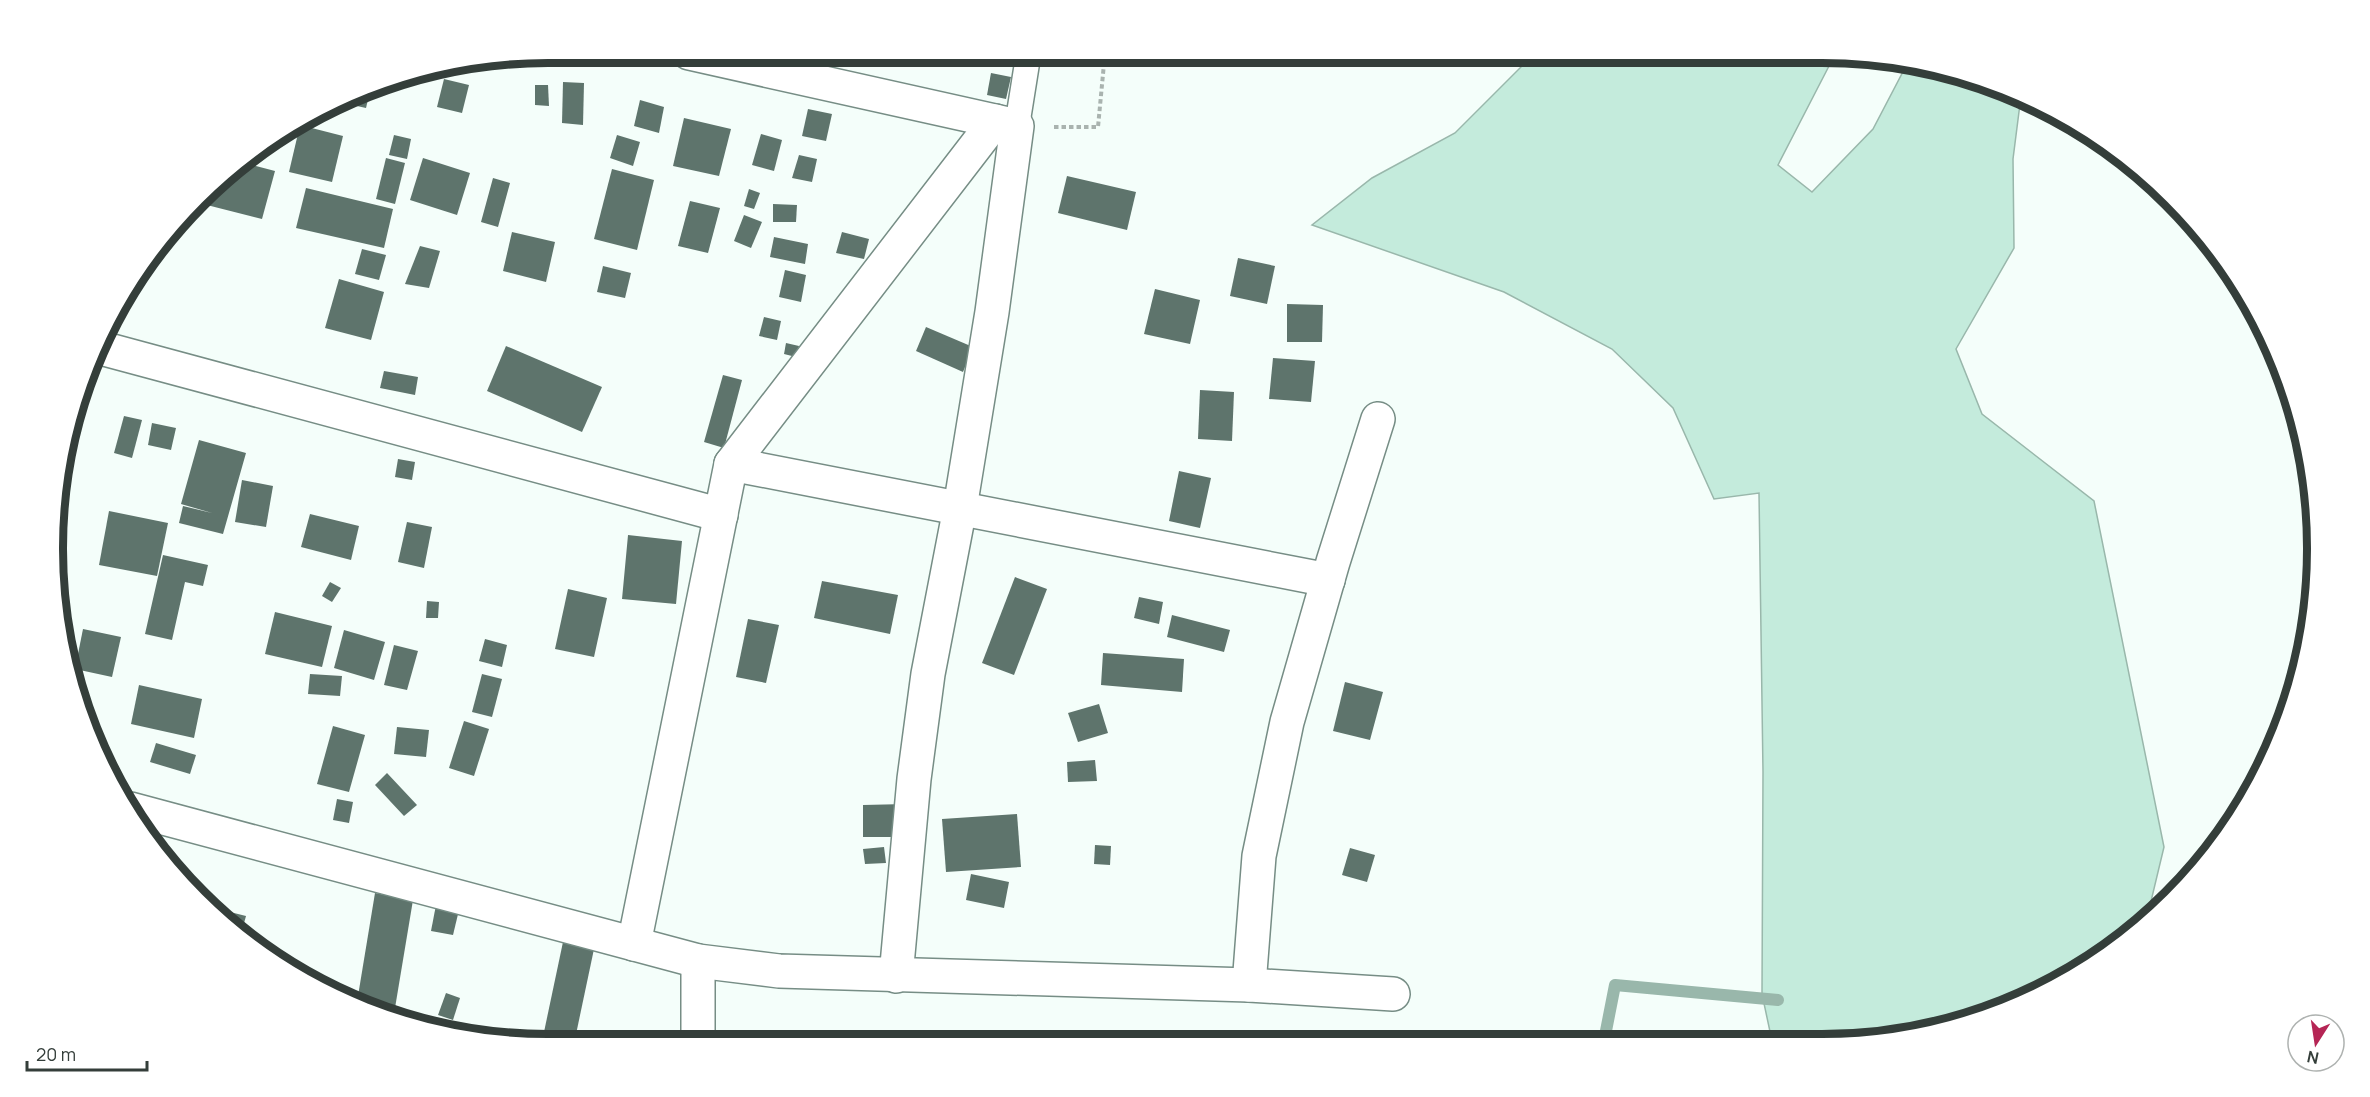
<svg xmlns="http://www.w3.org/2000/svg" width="2370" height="1097" viewBox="0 0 2370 1097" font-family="Manrope,sans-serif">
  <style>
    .water { fill: #c4ebdc; stroke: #99b7ab; stroke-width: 1.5 }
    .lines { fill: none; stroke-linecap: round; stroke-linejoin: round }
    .stream { stroke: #99b7ab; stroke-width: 12 }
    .building { fill: #5e746c }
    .lane-casing { stroke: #768d85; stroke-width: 27 }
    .street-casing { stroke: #768d85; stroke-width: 36 }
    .path { stroke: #a9b3af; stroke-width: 4; stroke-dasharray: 4.5 3; stroke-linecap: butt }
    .lane { stroke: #fff; stroke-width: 24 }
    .street { stroke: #fff; stroke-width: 33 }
    .rim { fill: none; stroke: #343e3a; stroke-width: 8 }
  </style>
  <rect width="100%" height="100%" fill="#f4fefa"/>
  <path class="water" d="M1535 53H1814L1829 66 1778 165 1812 192 1873 129 1906 66 1921 63 2011 90 2021 96 2013 159 2014 248 1956 349 1982 414 2094 501 2164 847 2147 918 2124 942 2012 1007 1887 1040 1772 1041 1762 994 1763 772 1759 493 1714 499 1673 408 1612 349 1504 292 1312 225 1372 178 1455 133Z"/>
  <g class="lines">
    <path class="stream" d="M1604 1041 1615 985 1778 1000"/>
  </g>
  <g class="building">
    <path d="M991 73 1011 77 1006 99 987 95Z"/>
    <path d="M444 79 469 85 462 113 437 107Z"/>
    <path d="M563 82 584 83 583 125 562 123Z"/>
    <path d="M535 85H548L549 106 535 105Z"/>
    <path d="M371 87 366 108 339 102Z"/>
    <path d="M640 100 664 107 659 133 634 126Z"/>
    <path d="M808 109 832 114 826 141 802 136Z"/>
    <path d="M684 118 731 129 719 176 673 166Z"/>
    <path d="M300 125 343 136 332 182 289 172Z"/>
    <path d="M761 134 782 140 774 171 752 165Z"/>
    <path d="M394 135 411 139 407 159 389 155Z"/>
    <path d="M617 135 640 142 633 166 610 158Z"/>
    <path d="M799 155 817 159 812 182 792 178Z"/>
    <path d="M386 158 405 163 395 204 376 199Z"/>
    <path d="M423 158 470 173 457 215 410 200Z"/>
    <path d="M240 162 275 171 262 219 199 203 222 175Z"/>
    <path d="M612 169 654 180 637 250 594 239Z"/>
    <path d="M1067 176 1136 192 1127 230 1058 213Z"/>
    <path d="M493 178 510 183 498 227 481 222Z"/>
    <path d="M306 188 393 209 384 248 296 228Z"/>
    <path d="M749 189 760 193 754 209 744 206Z"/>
    <path d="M690 201 720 208 708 253 678 246Z"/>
    <path d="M773 204 797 205 796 222H773Z"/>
    <path d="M744 215 762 222 751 248 734 241Z"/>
    <path d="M512 232 555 242 546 282 503 271Z"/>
    <path d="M842 232 869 239 864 259 836 253Z"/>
    <path d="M774 237 808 244 805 264 770 257Z"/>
    <path d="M420 246 440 251 429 288 405 284Z"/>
    <path d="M362 249 386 255 379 280 355 274Z"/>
    <path d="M1238 258 1275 266 1267 304 1230 296Z"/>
    <path d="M603 266 631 273 625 298 597 292Z"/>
    <path d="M785 270 806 275 801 302 779 297Z"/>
    <path d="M339 279 384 292 371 340 325 328Z"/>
    <path d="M1155 289 1200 300 1190 344 1144 334Z"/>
    <path d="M1287 304 1323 305 1322 342H1287Z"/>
    <path d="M764 317 781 321 777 340 759 336Z"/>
    <path d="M926 327 973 347 963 372 916 351Z"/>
    <path d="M786 343 799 346 796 357 784 354Z"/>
    <path d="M506 346 602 387 582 432 487 391Z"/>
    <path d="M1273 358 1315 361 1311 402 1269 399Z"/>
    <path d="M384 371 418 377 415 395 380 388Z"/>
    <path d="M92 373 96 374 83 419 75 417Z"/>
    <path d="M723 375 742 380 724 448 704 442Z"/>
    <path d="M1200 390 1234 392 1232 441 1198 439Z"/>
    <path d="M124 416 142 420 132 458 114 453Z"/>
    <path d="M152 423 176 428 171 450 148 445Z"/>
    <path d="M199 440 246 453 223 534 179 523 183 506 212 513 181 504Z"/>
    <path d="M398 459 415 462 412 480 395 477Z"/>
    <path d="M1179 471 1211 478 1200 528 1169 521Z"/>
    <path d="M242 480 273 486 266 527 235 522Z"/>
    <path d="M109 511 168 523 157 576 99 565Z"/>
    <path d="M310 514 359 526 351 560 301 547Z"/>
    <path d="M407 522 432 527 424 568 398 562Z"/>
    <path d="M628 535 682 541 676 604 622 599Z"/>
    <path d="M163 555 208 565 203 586 185 582 172 640 145 634Z"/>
    <path d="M1015 577 1047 589 1014 675 982 663Z"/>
    <path d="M822 581 898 595 890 634 814 618Z"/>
    <path d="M330 582 341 588 332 602 322 596Z"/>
    <path d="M568 589 607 598 594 657 555 649Z"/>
    <path d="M1139 597 1163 602 1159 624 1134 618Z"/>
    <path d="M427 601 439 602 438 618H426Z"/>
    <path d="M275 612 332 626 322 667 265 654Z"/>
    <path d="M1172 615 1230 630 1224 652 1167 637Z"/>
    <path d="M748 619 779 625 766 683 736 677Z"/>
    <path d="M83 629 121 637 112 677 75 669Z"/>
    <path d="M344 630 385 642 374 680 334 668Z"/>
    <path d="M485 639 507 645 502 667 479 661Z"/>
    <path d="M394 645 418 651 407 690 384 685Z"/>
    <path d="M1103 653 1184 659 1182 692 1101 685Z"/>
    <path d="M310 674 342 676 340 696 308 694Z"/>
    <path d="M482 674 502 679 492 717 472 712Z"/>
    <path d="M1345 682 1383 692 1370 740 1333 731Z"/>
    <path d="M139 685 202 699 194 738 131 724Z"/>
    <path d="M1099 704 1108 733 1078 742 1068 713Z"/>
    <path d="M464 721 489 729 474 776 449 768Z"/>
    <path d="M333 726 365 735 349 792 317 784Z"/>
    <path d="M397 727 429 730 426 757 394 754Z"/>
    <path d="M156 743 196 755 190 774 150 762Z"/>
    <path d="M1095 760 1097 781 1068 782 1067 762Z"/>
    <path d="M387 773 417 805 404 816 375 785Z"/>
    <path d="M337 799 353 802 349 823 333 820Z"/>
    <path d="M906 804 907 837H863V805Z"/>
    <path d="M1017 814 1021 867 946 872 942 819Z"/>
    <path d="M1095 845 1111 846 1110 865 1094 864Z"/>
    <path d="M884 847 886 863 865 864 863 849Z"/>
    <path d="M1350 848 1375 855 1367 882 1342 875Z"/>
    <path d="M971 874 1009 882 1004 908 966 900Z"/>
    <path d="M375 893 413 900 395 1008 357 1002Z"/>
    <path d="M436 905 459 910 453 935 431 931Z"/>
    <path d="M210 907 246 916 241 934 222 922Z"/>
    <path d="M563 942 594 949 575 1039 544 1032Z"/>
    <path d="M446 993 460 998 453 1020 438 1015Z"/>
  </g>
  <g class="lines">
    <defs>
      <path id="lane" d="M1017 126 1028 57"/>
      <g id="street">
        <path d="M689 53 1017 126 992 312 960 508 928 674 914 779 896 976"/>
        <path d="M101 348 721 515"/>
        <path d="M731 464 1328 580"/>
        <path d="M130 809 698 961 779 971 1249 985 1393 994"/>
        <path d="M634 944 731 464 995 121"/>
        <path d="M1249 985 1259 856 1287 722 1333 562 1378 419"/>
        <path d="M698 1044V961"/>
      </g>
    </defs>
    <use href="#lane" class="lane-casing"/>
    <use href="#street" class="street-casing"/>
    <path class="path" d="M1054 127H1098L1105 53"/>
    <use href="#lane" class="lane"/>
    <use href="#street" class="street"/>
  </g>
  <path d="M0 0H2370V1097H0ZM548 63H1822A485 485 0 0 1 2307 548V549A485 485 0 0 1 1822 1034H548A485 485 0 0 1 63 549V548A485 485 0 0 1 548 63Z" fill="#fff" fill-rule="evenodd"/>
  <path class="rim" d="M548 63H1822A485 485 0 0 1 2307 548V549A485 485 0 0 1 1822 1034H548A485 485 0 0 1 63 549V548A485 485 0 0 1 548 63Z"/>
  <g transform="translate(2316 1043) rotate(192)"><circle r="28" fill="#ffffff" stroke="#aeb2b0" stroke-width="1.5"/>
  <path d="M0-4.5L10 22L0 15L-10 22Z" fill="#b52555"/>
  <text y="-9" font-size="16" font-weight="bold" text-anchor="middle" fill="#343e3a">N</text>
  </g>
  <path d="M27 1061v9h120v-9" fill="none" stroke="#343e3a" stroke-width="3"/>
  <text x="36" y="1061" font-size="18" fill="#343e3a" stroke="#ffffff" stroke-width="4.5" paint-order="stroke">20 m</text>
</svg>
